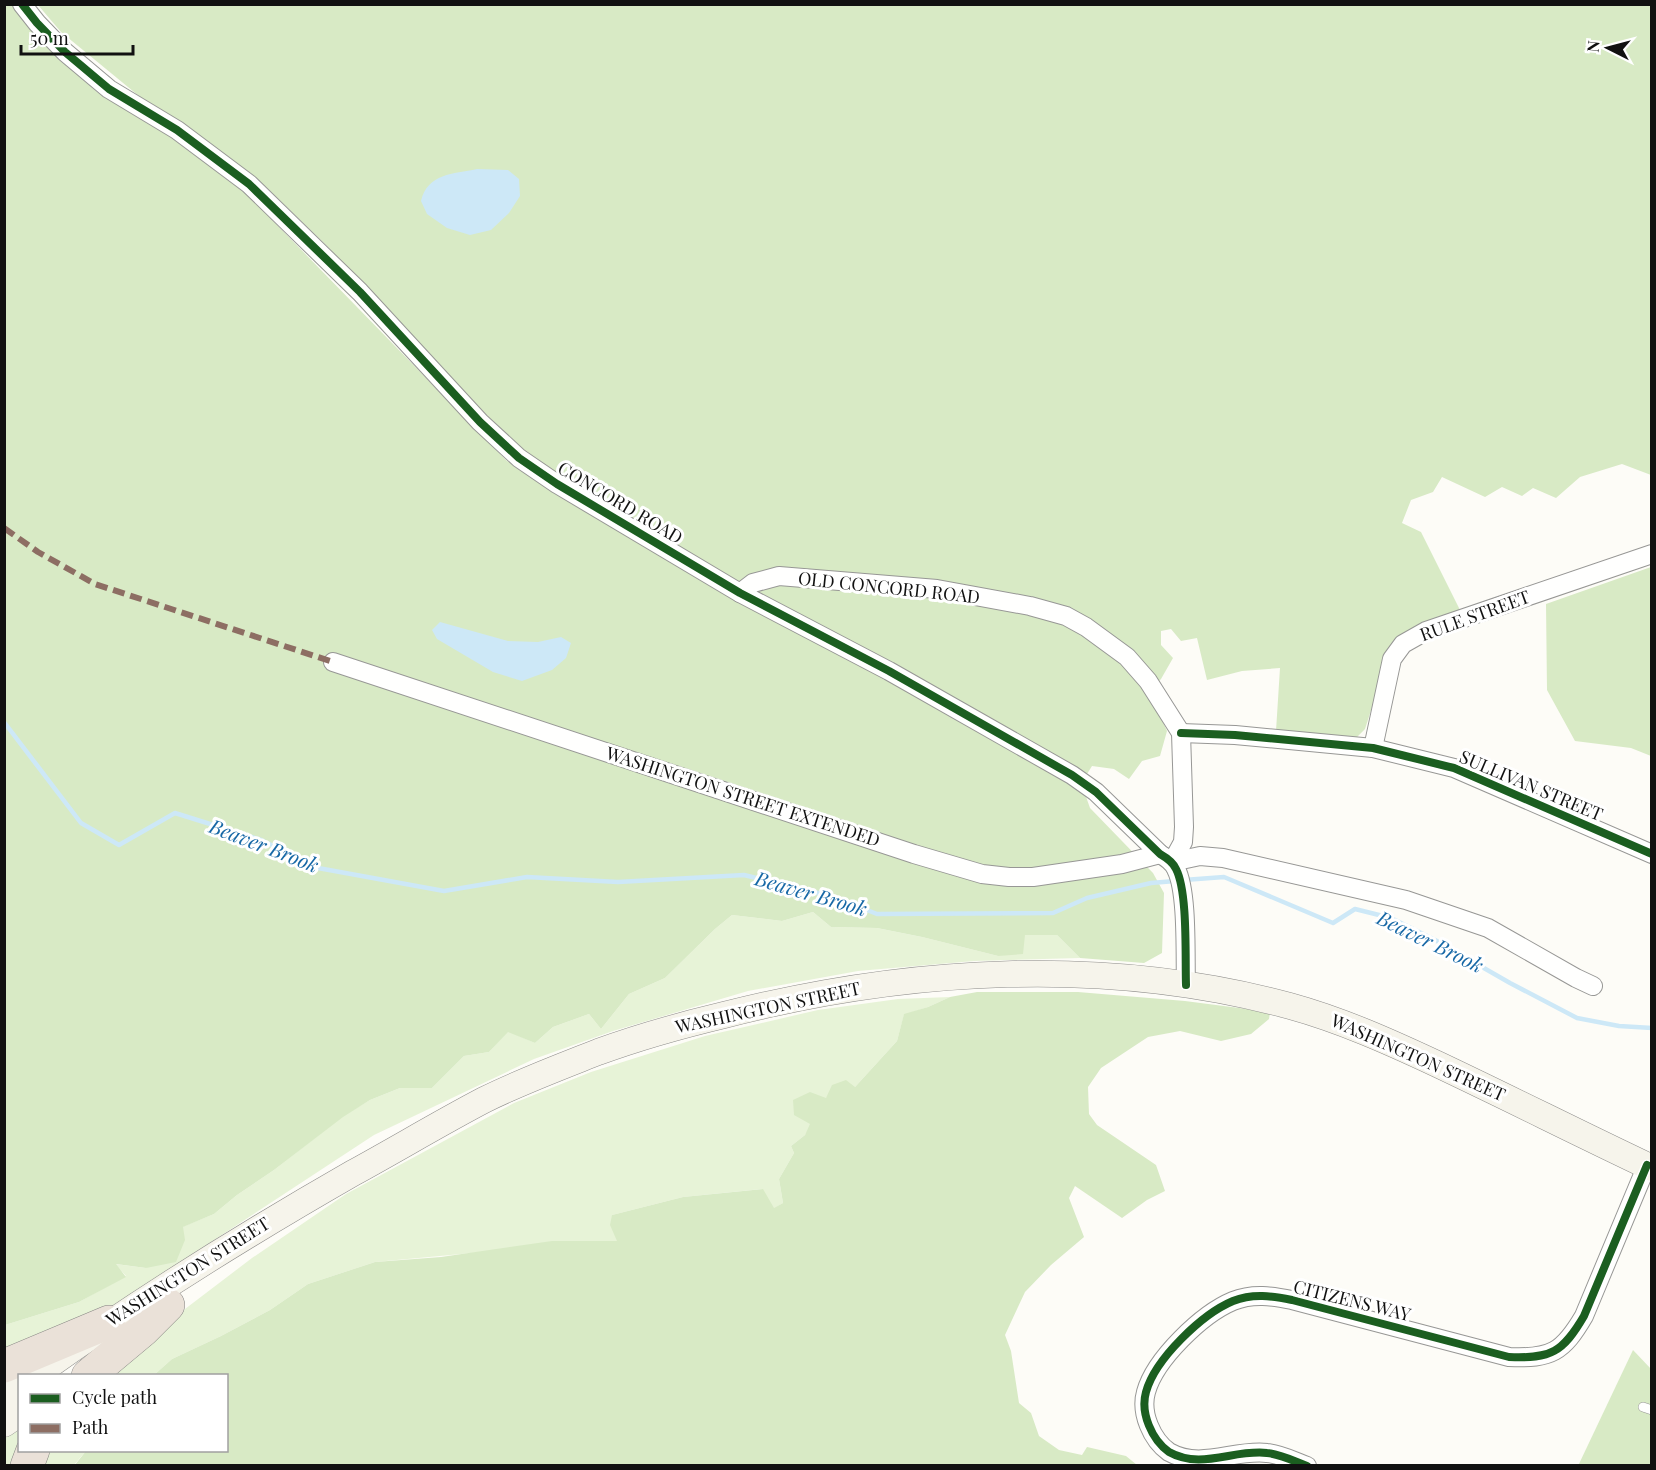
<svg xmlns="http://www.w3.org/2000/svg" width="1656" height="1470" viewBox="0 0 1656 1470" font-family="'Playfair Display',serif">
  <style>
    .green { fill: #e7f3d7 }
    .forest { fill: #d8eac5 }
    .water { fill: #cde8f7 }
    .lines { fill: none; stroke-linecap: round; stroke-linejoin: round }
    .stream { stroke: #cde8f7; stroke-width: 4.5 }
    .lane-casing { stroke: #979795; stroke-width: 10 }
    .street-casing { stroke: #979795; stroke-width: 20 }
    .secondary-casing { stroke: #8e8d8b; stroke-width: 27 }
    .highway-casing { stroke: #858482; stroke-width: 34 }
    .lane { stroke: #fffffe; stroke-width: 9 }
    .street { stroke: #fffffe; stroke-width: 18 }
    .secondary { stroke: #f6f4eb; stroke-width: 26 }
    .highway { stroke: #eae1d8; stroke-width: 33 }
    .quiet { stroke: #8d6e63; stroke-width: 6; stroke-dasharray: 12 6; stroke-linecap: butt }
    .cycleway-casing { stroke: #fff; stroke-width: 11 }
    .cycleway { stroke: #1b5e20; stroke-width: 8 }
    .labels { text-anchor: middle; stroke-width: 6; stroke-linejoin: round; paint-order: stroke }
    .street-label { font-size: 18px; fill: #111; stroke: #fff }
    .water-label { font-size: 20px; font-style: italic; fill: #1768a6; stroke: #fff }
  </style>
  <rect width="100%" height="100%" fill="#fdfcf7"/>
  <g class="green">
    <path d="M813 912 831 927 877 928 922 937 998 956 1025 935H1057L1080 958 974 961 858 971 748 991 613 1031 534 1059 374 1135 126 1298 68 1332 5 1359V1325L79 1302 126 1276 115 1264 146 1268 182 1227 214 1214 237 1195 274 1170 343 1116 370 1100 400 1088H432L464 1056 489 1052 508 1031 535 1043 553 1027 589 1014 601 1029 629 994 665 978 715 929 732 915 782 921Z"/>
    <path d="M950 997 928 1007 904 1015 897 1041 855 1087 826 1098 805 1135 791 1146 794 1153 779 1179 783 1203 773 1209 762 1189 683 1197 612 1215 618 1241 591 1242 375 1262 308 1284 270 1310 221 1336 172 1359 154 1375 97 1376 252 1258 346 1194 514 1103 591 1072 705 1036 818 1010 898 999Z"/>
    <path d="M19 1419 18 1465H5L4 1430Z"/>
    <path d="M38 1451H86L74 1465 32 1466Z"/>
  </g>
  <g class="forest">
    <path d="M13 4 22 17 97 92 169 135 244 191 507 461 648 549 933 703 1084 791 1090 808 1153 873 1164 893 1162 953 1144 963 1080 958 1057 935H1025L1023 954 998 956 922 937 877 928 831 927 813 912 782 921 732 915 715 929 665 978 629 994 601 1029 589 1014 553 1027 535 1043 508 1032 489 1052 464 1056 432 1088H400L370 1100 343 1117 274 1170 237 1195 214 1214 183 1227 185 1240 176 1262 146 1268 116 1264 126 1277 79 1302 5 1325 4 5Z"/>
    <path d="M38 5H1651V475L1622 464 1580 477 1556 498 1533 488 1522 496 1502 487 1485 497 1442 477 1433 492 1411 500 1402 523 1421 532 1461 612 1426 624 1382 676 1365 729 1354 740 1276 731 1280 668 1242 671 1207 680 1197 638 1181 641 1171 629 1161 631V645L1173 658 1161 679 1149 692 1167 731 1160 756 1142 761 1129 779 1114 769 1092 766 1087 774 1036 746 915 675 738 584 522 452 436 365 327 246 268 189 145 101 61 32Z"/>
    <path d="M1651 567V756L1631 748 1575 741 1547 690 1546 604Z"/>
    <path d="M977 992H1078L1185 1001 1270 1012 1269 1019 1251 1034 1221 1041 1180 1031 1148 1037 1101 1068 1088 1087 1089 1114 1097 1125 1156 1165 1165 1191 1147 1200 1122 1218 1075 1186 1069 1198 1084 1237 1051 1265 1025 1292 1005 1335 1011 1351 1019 1403 1031 1413 1039 1436 1059 1450 1082 1455 1087 1447 1126 1456 1137 1465 74 1466 86 1451 226 1450V1376L154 1375 172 1359 221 1336 270 1310 308 1284 375 1262 441 1257 552 1241H617L610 1225 612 1215 683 1197 763 1189 774 1208 783 1203 779 1179 794 1153 791 1146 805 1135 810 1124 794 1115 793 1100 810 1092 826 1098 832 1085 846 1080 855 1087 897 1041 904 1014 928 1007 950 997Z"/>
    <path d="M1633 1350 1651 1369V1465L1578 1466Z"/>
  </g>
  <g class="water">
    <path d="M477 169 508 170 519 179 520 196 509 213 491 230 470 235 447 228 427 214 421 201C428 173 453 174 477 169Z"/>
    <path d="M440 622 508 641 538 642 561 637 571 643 566 658 552 670 522 681 493 672 437 639 432 630Z"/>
  </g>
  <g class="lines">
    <g class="stream">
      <path d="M4 722 81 823 119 845 175 813 261 840 318 868 444 891 527 877 618 882 744 875 834 897 877 914 1053 913 1087 898 1151 883 1175 881"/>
      <path d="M1184 880 1224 877 1333 923 1355 909 1391 918 1435 940 1510 983 1577 1018 1619 1026 1652 1028"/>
    </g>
    <defs>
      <path id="lane" d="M1643 1407 1652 1410"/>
      <g id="street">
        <path d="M22 4 37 23 65 52 109 89 177 130 249 184 360 292 480 422 519 458 557 484 740 593 889 671 1072 775 1096 792 1160 854C1167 858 1173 862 1176 869 1188 892 1185 958 1186 985"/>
        <path d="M740 593 753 583 779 576 937 589 1030 606 1066 616 1086 627 1127 657 1148 681 1181 733 1184 827 1183 842 1172 862"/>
        <path d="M333 662 914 854 982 874 1009 877H1033L1122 864 1160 854"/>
        <path d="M1181 733 1235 735 1373 748 1454 768 1652 854"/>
        <path d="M1373 748 1392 659 1403 644 1426 631 1652 554"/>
        <path d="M1172 862 1200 856 1223 858 1406 900 1488 928 1576 978 1593 986"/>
        <path d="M1307 1466C1294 1461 1280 1454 1267 1453 1234 1449 1201 1470 1169 1452 1152 1440 1140 1413 1146 1392 1155 1359 1202 1314 1233 1301 1253 1293 1272 1296 1292 1300L1509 1357C1551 1359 1563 1352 1584 1316L1647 1165"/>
      </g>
      <g id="secondary">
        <path d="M34 1376C137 1302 243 1236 353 1173 397 1149 440 1123 484 1100 520 1082 560 1067 598 1052 639 1037 682 1025 724 1015 908 968 1106 956 1290 1006 1341 1020 1390 1042 1437 1064 1509 1098 1580 1134 1652 1168"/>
        <path d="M4 1396 20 1385"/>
        <path d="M4 1424 20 1413"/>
      </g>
      <g id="highway">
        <path d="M4 1366 109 1322"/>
        <path d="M88 1376 143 1330 168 1305"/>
        <path d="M27 1466 33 1450"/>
      </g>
    </defs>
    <use href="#lane" class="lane-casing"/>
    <use href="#street" class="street-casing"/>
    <use href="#secondary" class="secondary-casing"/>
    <use href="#highway" class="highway-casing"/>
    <use href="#lane" class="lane"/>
    <use href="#street" class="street"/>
    <use href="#secondary" class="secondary"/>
    <use href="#highway" class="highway"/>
    <path class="quiet" d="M4 528 38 552 95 584 333 662"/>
    <defs>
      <g id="cycleway">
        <path d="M22 4 37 23 65 52 109 89 177 130 249 184 360 292 480 422 519 458 557 484 740 593 889 671 1072 775 1096 792 1160 854C1167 858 1173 862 1176 869 1188 892 1185 958 1186 985"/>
        <path d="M1181 733 1235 735 1373 748 1454 768 1652 854"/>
        <path d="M1307 1466C1294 1461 1280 1454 1267 1453 1234 1449 1201 1470 1169 1452 1152 1440 1140 1413 1146 1392 1155 1359 1202 1314 1233 1301 1253 1293 1272 1296 1292 1300L1509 1357C1551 1359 1563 1352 1584 1316L1647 1165"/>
      </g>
    </defs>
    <use href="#cycleway" class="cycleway-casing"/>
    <use href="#cycleway" class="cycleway"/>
  </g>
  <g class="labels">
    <g class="street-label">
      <text transform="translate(620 503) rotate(31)" y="6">CONCORD ROAD</text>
      <text transform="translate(889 588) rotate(6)" y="6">OLD CONCORD ROAD</text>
      <text transform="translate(1475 616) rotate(-20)" y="6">RULE STREET</text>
      <text transform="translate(1531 786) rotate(23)" y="6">SULLIVAN STREET</text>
      <text transform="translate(743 797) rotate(18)" y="6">WASHINGTON STREET EXTENDED</text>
      <text transform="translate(768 1008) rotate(-12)" y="6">WASHINGTON STREET</text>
      <text transform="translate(1418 1058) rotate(24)" y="6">WASHINGTON STREET</text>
      <text transform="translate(188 1272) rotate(-32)" y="6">WASHINGTON STREET</text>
      <text transform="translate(1352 1301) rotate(14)" y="6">CITIZENS WAY</text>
    </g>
    <g class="water-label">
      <text transform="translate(264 846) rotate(21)" y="7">Beaver Brook</text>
      <text transform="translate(811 894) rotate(16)" y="7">Beaver Brook</text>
      <text transform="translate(1430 942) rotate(26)" y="7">Beaver Brook</text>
    </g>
  </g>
  <rect width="1656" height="1470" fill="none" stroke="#111111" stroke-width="12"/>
  <rect x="18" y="1374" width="210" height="78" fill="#ffffff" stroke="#a0a0a0" stroke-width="1.5"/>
  <rect x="30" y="1394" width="30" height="9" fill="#1b5e20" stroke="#a0a0a0" stroke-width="1.5"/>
  <text x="72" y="1404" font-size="18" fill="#111111">Cycle path</text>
  <rect x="30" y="1424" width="30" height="9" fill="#8d6e63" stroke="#a0a0a0" stroke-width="1.5"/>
  <text x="72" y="1434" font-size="18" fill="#111111">Path</text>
  <g transform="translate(1608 48) rotate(276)" stroke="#ffffff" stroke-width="4.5" paint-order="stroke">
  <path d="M0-4.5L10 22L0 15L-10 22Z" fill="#111111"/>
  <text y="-9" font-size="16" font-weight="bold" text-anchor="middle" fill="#111111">N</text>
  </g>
  <path d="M21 45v9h112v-9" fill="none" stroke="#111111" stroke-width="3"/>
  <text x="30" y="45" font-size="18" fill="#111111" stroke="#ffffff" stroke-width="4.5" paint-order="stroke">50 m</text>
</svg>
